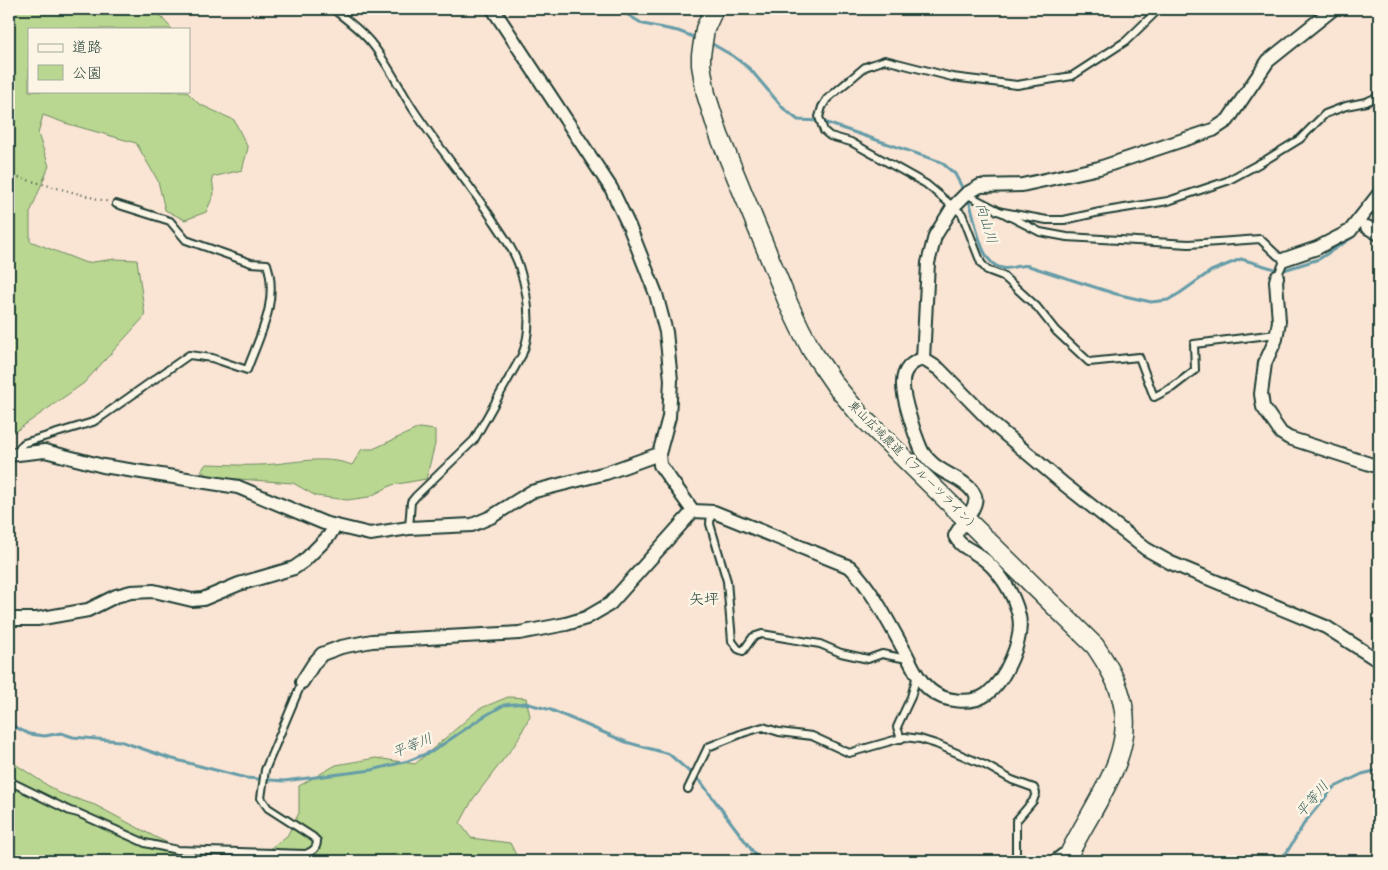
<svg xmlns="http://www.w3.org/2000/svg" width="1388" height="870" viewBox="0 0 1388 870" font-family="Delius,'Klee One',sans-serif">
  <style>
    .green { fill: #b9d790; stroke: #6c8a62 }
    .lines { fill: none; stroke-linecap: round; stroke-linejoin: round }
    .stream { stroke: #659ca8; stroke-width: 3 }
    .lane-casing { stroke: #1f3d34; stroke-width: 10 }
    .street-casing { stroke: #1f3d34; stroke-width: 16 }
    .secondary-casing { stroke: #1f3d34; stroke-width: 21 }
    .path { stroke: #1f3d34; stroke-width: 2; stroke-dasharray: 1 4; stroke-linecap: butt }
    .lane { stroke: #fcf5e5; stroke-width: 6 }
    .street { stroke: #fcf5e5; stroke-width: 12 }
    .secondary { stroke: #fcf5e5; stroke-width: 18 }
    .labels { text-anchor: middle; stroke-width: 5; stroke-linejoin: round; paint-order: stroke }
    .street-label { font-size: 12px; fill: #1f3d34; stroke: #fcf5e5 }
    .water-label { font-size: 14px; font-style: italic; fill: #365d5b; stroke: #fcf5e5 }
    .quarter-label { font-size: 15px; fill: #1f3d34; stroke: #fcf5e5 }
  </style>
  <rect width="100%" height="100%" fill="#fae4d3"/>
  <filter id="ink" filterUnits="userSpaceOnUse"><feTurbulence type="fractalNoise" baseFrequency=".02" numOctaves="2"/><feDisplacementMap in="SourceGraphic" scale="10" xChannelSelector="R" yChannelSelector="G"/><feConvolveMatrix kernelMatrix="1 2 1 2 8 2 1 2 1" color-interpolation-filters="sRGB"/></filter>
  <g filter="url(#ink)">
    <g class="green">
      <path d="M9 9H157L162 18 172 29H29V91H186L199 104 234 120 248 148 242 170 212 177 214 194 206 212 185 220 165 210 158 181 136 143 65 123 43 115 38 134 49 166 30 213V241L86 263 115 259 137 260 145 316 84 383 16 431 9 434Z"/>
      <path d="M419 428 435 430V444L426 479 392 485 369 497 347 500 316 496 293 483 211 477 201 471 206 464C224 464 242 466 260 465 290 464 323 454 352 465L362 449H373Z"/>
      <path d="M508 697 526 698 530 716 516 743 473 799 460 823 471 838 510 843 519 861H253L287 836 299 813V786L336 765 376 758 415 764 479 709Z"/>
      <path d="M9 760 59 793 95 805 157 838 205 860 229 861H9Z"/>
    </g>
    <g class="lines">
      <g class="stream">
        <path d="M618 9 643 24 678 31 699 39"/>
        <path d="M709 42 733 56 750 69 783 108 798 120 821 121 941 162 955 174 964 191"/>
        <path d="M968 199C977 218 978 264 1002 268 1008 270 1014 266 1021 266 1025 265 1029 266 1032 267L1116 294 1151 302 1168 300 1180 293 1211 271 1241 259 1275 269 1284 270 1319 259 1353 237 1355 233"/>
        <path d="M9 724 29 734 45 736 61 733 73 737 120 741 169 758 246 778 284 781 372 770 408 761 433 751 483 717 504 705 525 703 551 710 626 742 669 754 701 782 757 857 763 861"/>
        <path d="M1277 861 1287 852 1305 822 1333 788 1362 774 1379 770"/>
      </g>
      <defs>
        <g id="lane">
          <path d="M333 9C347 20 361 30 372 44 389 65 400 90 415 112 439 148 467 181 491 217 501 232 513 248 519 266 528 294 533 328 522 355L474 440 416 496 411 502 409 528"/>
          <path d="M1159 9 1126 41 1072 76 1017 85 952 77 885 60 865 67 827 99 822 107 819 117 824 131 830 136 851 142 926 184 962 214 981 263 987 270 1003 276 1037 307 1056 331 1089 362 1139 357 1154 397 1173 387 1195 370 1194 344 1277 334"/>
          <path d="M966 194 1040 232 1067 237 1189 244 1260 239 1278 256 1285 259 1277 277"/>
          <path d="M997 211 1047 220H1064L1100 212 1168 201 1227 181 1264 161 1300 139 1325 114 1346 106 1366 102 1379 96"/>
          <path d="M18 454 20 447 24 443 93 422 101 417 189 355 212 358 247 370C260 335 279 301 267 264L251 263 186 240 170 221 116 204"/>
          <path d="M711 512 710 524 727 581 732 641 738 649 743 651 753 637 762 634 820 644 841 653 868 659 882 654 907 659"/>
          <path d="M901 739 897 727 911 697 917 675"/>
          <path d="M9 781 70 811 78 813 145 843 177 850 306 854C312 851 317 849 317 841L313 837 268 808 261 798 265 770 302 682"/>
          <path d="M688 789 708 747 743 733 763 727 779 732 812 736 849 753 905 737 920 739 936 744 987 766 1012 780 1034 788 1036 793 1033 801 1016 821V861"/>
          <path d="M276 853 285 861"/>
          <path d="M1051 861 1061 853 1066 852"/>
        </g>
        <g id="street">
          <path d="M493 9 611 188 629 226 656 294 666 332 671 380 669 417 659 454 660 465 693 511"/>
          <path d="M1367 227 1379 234"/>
          <path d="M1285 259 1317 248 1350 231 1379 194"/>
          <path d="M1277 277 1276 281 1279 321 1276 339 1265 363 1261 394 1263 407 1281 433 1289 438 1379 467"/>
          <path d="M923 359 928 263 935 236 953 207 966 194 980 186 1022 185 1099 168 1213 130 1228 120 1268 61 1333 9"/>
          <path d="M9 455 45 451 103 466 238 487 324 523 370 534 409 528 472 525 491 517 531 492 606 473 659 454"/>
          <path d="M9 619H37L88 610 116 596 131 592 154 591 192 600 203 599 239 584 294 568 304 561 329 536 335 526"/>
          <path d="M302 682 314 663 322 654 341 647 372 641 519 633 566 624 586 618 610 604 693 511 714 512 850 567C871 587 890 625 905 652 912 665 918 680 930 690 944 702 972 705 987 694 1005 680 1024 640 1019 616 1014 593 998 568 978 555 968 548 960 546 955 536 959 526 979 507 975 496 969 480 941 474 930 461 927 458 923 454 921 449 915 435 902 397 903 383 903 370 911 362 923 359L939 369 994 425 1065 485 1146 549 1171 563 1326 627 1379 661"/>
        </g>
        <path id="secondary" d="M714 9 705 29 701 55V65L706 94 719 135 789 305 800 328 812 351 836 386 860 415 1095 646C1107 664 1119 683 1123 705 1135 760 1086 813 1066 861"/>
      </defs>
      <use href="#lane" class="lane-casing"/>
      <use href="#street" class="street-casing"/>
      <use href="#secondary" class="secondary-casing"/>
      <path class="path" d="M9 175 109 202"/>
      <use href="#lane" class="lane"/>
      <use href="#street" class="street"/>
      <use href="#secondary" class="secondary"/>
    </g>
  </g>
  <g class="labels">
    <g class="street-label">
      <text transform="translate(914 466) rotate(45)" y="4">東山広域農道（フルーツライン）</text>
    </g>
    <g class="water-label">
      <text transform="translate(987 223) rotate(73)" y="5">向山川</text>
      <text transform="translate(412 745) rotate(-22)" y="5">平等川</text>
      <text transform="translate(1312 799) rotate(-50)" y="5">平等川</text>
    </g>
    <g class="quarter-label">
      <text x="704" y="604">矢坪</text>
    </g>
  </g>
  <rect width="1388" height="870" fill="none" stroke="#fcf5e5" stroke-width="30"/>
  <rect x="15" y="15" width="1358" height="840" fill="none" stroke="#1f3d34" stroke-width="2" filter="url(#ink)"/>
  <rect x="28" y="28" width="162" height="65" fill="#fcf5e5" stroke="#a4ab9e"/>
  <rect x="38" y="44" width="25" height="8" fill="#fcf5e5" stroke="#a4ab9e"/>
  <text x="72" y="52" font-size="15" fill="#1f3d34">道路</text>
  <rect x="38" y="65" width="25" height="15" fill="#b9d790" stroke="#a4ab9e"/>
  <text x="72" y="78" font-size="15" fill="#1f3d34">公園</text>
</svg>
